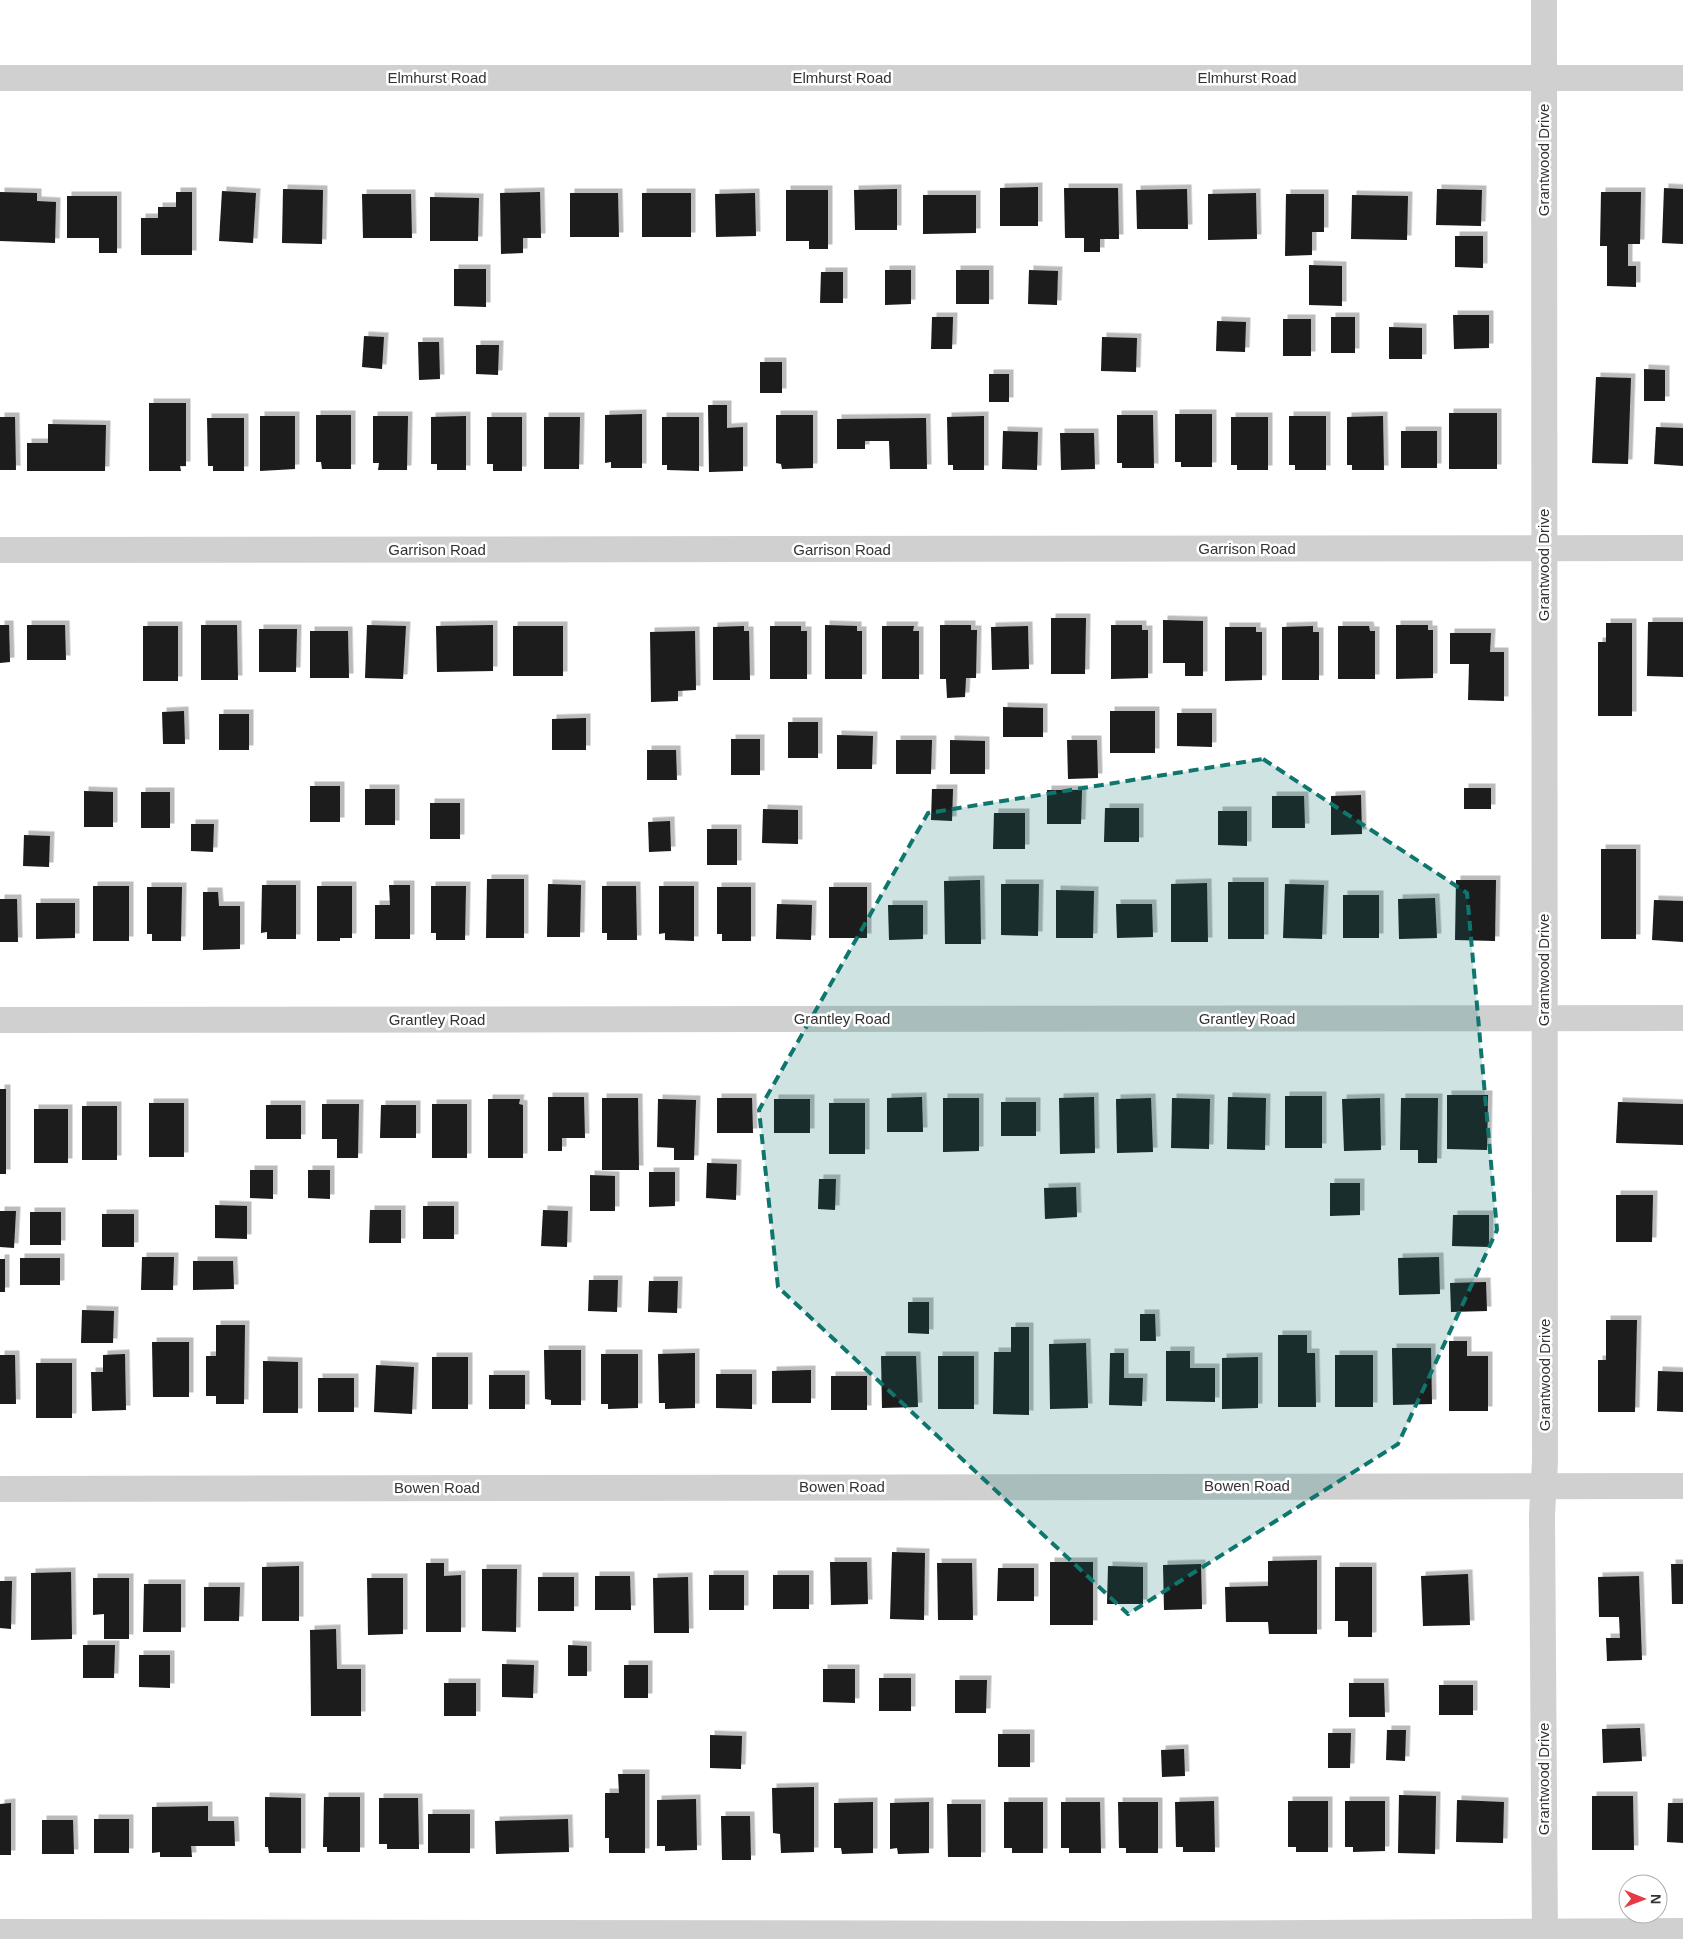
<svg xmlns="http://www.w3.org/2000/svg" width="1683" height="1939" viewBox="0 0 1683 1939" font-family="Arial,sans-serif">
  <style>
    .building { fill: #1a1a1a; filter: url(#shadow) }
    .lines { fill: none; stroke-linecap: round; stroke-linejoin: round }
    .minor { stroke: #d0d0d0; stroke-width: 26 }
    .marked { fill: #0f766e; fill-opacity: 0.2; stroke: #0f766e; stroke-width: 4; stroke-dasharray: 10 6; stroke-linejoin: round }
    .labels { text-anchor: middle; stroke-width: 5; stroke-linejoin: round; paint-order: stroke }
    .street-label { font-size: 15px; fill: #333; stroke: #fff }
  </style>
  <defs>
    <filter id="shadow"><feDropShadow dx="4.5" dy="-4.5" stdDeviation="0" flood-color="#0004"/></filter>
  </defs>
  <rect width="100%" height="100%" fill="#fff"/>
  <g class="building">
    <path d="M1038 187V226H1000V188Z"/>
    <path d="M1064 188H1118L1119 239H1100V252H1084V238H1065Z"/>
    <path d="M1664 188 1683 189V244L1662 243Z"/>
    <path d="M283 189 323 190 322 244 282 243Z"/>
    <path d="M897 189V230H855L854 190Z"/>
    <path d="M1187 189 1188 229H1137L1136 190Z"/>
    <path d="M1437 189 1482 190 1481 226 1436 225Z"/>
    <path d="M786 190H828V249H809V241H786Z"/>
    <path d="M222 191 256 193 253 243 219 241Z"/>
    <path d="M0 192 37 193V201L56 202 55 243 0 241Z"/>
    <path d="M176 192H192V255H141V218H158V207H176Z"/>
    <path d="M540 192 541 238H523V253L501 254 500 193Z"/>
    <path d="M1601 192H1641L1640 244H1628V266H1636V287L1607 286V246H1600Z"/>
    <path d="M570 193H618L619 237H570Z"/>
    <rect x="642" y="193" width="49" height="44"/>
    <path d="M755 193 756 236 716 237 715 194Z"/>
    <path d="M1256 193 1257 239 1208 240V194Z"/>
    <path d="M362 194H411L412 238H363Z"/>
    <path d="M1286 194H1324V232H1312V255L1285 256Z"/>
    <path d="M923 195H976V233L923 234Z"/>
    <path d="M1352 195 1408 196 1407 240 1351 239Z"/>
    <path d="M67 196H117V253H99V238H67Z"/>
    <path d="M430 197 479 198 478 241H430Z"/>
    <path d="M1455 236H1483V268L1455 267Z"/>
    <path d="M1309 265 1342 266V306L1309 305Z"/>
    <path d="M454 269H486V307L454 306Z"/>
    <path d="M885 270H911V304L885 305Z"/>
    <rect x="956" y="270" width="33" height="34"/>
    <path d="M1029 270 1058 271 1057 305 1028 304Z"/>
    <path d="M821 272H843V303H820Z"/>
    <path d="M1453 315H1489V348L1454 349Z"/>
    <path d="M932 317H953L952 349H931Z"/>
    <rect x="1331" y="317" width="24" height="36"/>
    <rect x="1283" y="319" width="28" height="37"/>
    <path d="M1217 321 1246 322 1245 352 1216 351Z"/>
    <path d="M1389 327 1422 328V359H1389Z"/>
    <path d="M364 336 384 337 382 369 362 367Z"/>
    <path d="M1102 337 1137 338 1136 372 1101 371Z"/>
    <path d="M418 342H439L440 379 419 380Z"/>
    <path d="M476 345H499L498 375 476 374Z"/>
    <rect x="760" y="362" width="22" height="31"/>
    <path d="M1644 369 1665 370V401H1644Z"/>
    <rect x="989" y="374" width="20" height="28"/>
    <path d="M1596 377 1631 378 1628 464 1592 463Z"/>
    <path d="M149 403H186V466H180L181 471H149Z"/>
    <path d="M708 405H727V428L743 427V471L709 472Z"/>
    <rect x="1449" y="413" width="48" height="56"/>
    <path d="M642 414V468H611V462L605 463V415Z"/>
    <path d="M1175 414H1212V467H1181V462H1175Z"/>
    <path d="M316 415H351V469H322L321 462H316Z"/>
    <path d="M776 415H813V468L782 469 781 464 776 463Z"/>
    <path d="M1117 415H1153L1154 468H1122V463H1117Z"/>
    <path d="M260 416H295V469L260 471Z"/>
    <path d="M373 416H408L407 470H378L379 463H373Z"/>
    <path d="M466 416V470H437V464H431V417Z"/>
    <path d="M984 416V470H953V465H948L947 417Z"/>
    <path d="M1289 416H1326V470H1295V465H1289Z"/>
    <path d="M1383 416 1384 470H1352V465H1347V417Z"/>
    <path d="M0 417H15L16 470H0Z"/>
    <path d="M487 417H522V471H493V464H487Z"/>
    <path d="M544 417H580L579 469H544Z"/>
    <path d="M662 417H699V471L667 470V465H662Z"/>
    <path d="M1231 417H1268V470H1237V465H1231Z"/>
    <path d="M207 418H244V471H213V466H208Z"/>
    <path d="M926 418 927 469H890L889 441H865V449H837V419Z"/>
    <path d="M48 424 106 425 105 471H27V443H48Z"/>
    <path d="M1656 427 1683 428V466L1654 464Z"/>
    <path d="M1003 431 1038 432 1037 470 1002 469Z"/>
    <rect x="1401" y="431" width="36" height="37"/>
    <path d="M1060 433H1094L1095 469 1061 470Z"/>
    <path d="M1051 618H1086L1085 674H1051Z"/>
    <path d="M1163 620 1203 621V676H1185V663H1163Z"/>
    <path d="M1648 622H1683V677L1647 676Z"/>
    <path d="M1606 623H1632V716H1598V642H1606Z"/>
    <path d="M0 625H9L10 662 0 663Z"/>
    <path d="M27 625H65L66 660H27Z"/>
    <path d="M201 625H237L238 680H201Z"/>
    <path d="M367 625 406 626 403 679 365 678Z"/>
    <path d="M493 625V671L437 672 436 626Z"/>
    <path d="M825 625 857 626V631H862V679H825Z"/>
    <path d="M940 625H971V630H977L976 678H966L965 697 947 698 946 679H940Z"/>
    <path d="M1111 625H1142V630H1148V678L1111 679Z"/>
    <path d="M1396 625H1428V630H1433V678L1396 679Z"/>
    <rect x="143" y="626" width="35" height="55"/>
    <rect x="513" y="626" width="50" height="50"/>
    <path d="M744 626V631H749L750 680H713V627Z"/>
    <path d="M770 626H801V631H807V679H770Z"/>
    <path d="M882 626H914L913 631H919V679H882Z"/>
    <path d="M1028 626 1029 669 992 670 991 627Z"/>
    <path d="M1313 626V632H1319V680H1282V627Z"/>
    <path d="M1338 626H1369L1370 631H1375V679H1338Z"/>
    <path d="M1225 627H1256V632H1262V680L1225 681Z"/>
    <path d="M259 629H297L296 672H259Z"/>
    <path d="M310 631H348L349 678H310Z"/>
    <path d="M695 631 696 690 678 691V701L651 702 650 632Z"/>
    <path d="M1450 633H1491L1490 652H1504V701L1468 700 1469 664H1450Z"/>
    <path d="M1003 707 1043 708V737H1003Z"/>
    <path d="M184 711 185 744H163L162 712Z"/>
    <rect x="1110" y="711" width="45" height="42"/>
    <path d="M1177 713H1212V747L1177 746Z"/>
    <rect x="219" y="714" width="30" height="36"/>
    <path d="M586 718V750H552V719Z"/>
    <rect x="788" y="722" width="30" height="36"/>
    <path d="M837 735 873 736 872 769H837Z"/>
    <rect x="731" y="739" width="29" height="36"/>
    <path d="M896 740H932L931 774H896Z"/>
    <path d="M950 740 985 741V774H950Z"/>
    <path d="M1067 740H1097L1098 778 1068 779Z"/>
    <path d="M647 750H676L677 780H647Z"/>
    <rect x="310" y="786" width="30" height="36"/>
    <rect x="1464" y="788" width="27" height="21"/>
    <rect x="365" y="789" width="30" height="36"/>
    <path d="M932 789H953L952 821 931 820Z"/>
    <path d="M1047 790H1082L1081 824H1047Z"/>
    <path d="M84 791 113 792V827H84Z"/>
    <rect x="141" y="792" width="29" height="36"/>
    <path d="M1361 795 1362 834 1331 835V796Z"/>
    <path d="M1272 796H1304L1305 828H1272Z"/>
    <rect x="430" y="803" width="30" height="36"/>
    <path d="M1105 808H1139V842H1104Z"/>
    <path d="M763 809 798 810V844L762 843Z"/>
    <path d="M1218 811H1247V846L1218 845Z"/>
    <path d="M994 813H1025V849H993Z"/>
    <path d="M670 821 671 851 649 852 648 822Z"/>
    <path d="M191 824H214L213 852 191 851Z"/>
    <rect x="707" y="829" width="30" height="36"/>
    <path d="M24 835 50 836 49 867 23 866Z"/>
    <rect x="1601" y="849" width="35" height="90"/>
    <path d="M487 879H524V938H486Z"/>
    <path d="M980 880 981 944H945L944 881Z"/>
    <path d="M1456 880H1496L1495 941 1455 940Z"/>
    <rect x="1228" y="882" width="36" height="57"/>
    <path d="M1207 883 1208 942H1171V884Z"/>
    <path d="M548 884 581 885 580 937H547Z"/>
    <path d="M1001 884H1039L1038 936 1001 935Z"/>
    <path d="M1285 884 1324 885 1322 939 1283 938Z"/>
    <path d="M262 885H296V939H267V932L261 933Z"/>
    <path d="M389 885H410V939H375V905H390Z"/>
    <rect x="93" y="886" width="36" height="55"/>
    <path d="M317 886H352V938H340V941H317Z"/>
    <path d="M431 886H466L465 940H436V933H431Z"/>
    <path d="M602 886H636L637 940H607V933H602Z"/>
    <path d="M659 886H694V941L665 940V933L659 934Z"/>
    <path d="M147 887H182L181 941H152V934H147Z"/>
    <path d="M717 887H751V941H722V934H717Z"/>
    <rect x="829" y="887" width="38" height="51"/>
    <path d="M1056 890 1094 891 1093 938H1056Z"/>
    <path d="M203 892H218L219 906H240V949L203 950Z"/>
    <rect x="1343" y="895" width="36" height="43"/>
    <path d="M1435 898 1437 938 1399 939 1398 899Z"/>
    <path d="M0 899H17L18 942H0Z"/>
    <path d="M1654 900 1683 901V942L1652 940Z"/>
    <path d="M36 903H75V938L36 939Z"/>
    <path d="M777 904 812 905 811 940 776 939Z"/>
    <path d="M1116 904H1152L1153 937 1117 938Z"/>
    <path d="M888 905H923V939L889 940Z"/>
    <rect x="0" y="1089" width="6" height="85"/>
    <path d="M1447 1095H1488L1487 1150 1447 1149Z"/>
    <rect x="1285" y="1096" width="37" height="52"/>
    <path d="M548 1097H584L585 1138H562V1151H548Z"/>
    <path d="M922 1097 923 1132H887V1098Z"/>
    <path d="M1094 1097 1095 1153 1060 1154 1059 1098Z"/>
    <path d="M1228 1097 1266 1098 1265 1150 1227 1149Z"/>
    <path d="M602 1098H638L639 1170H602Z"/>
    <path d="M717 1098H752L753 1133H717Z"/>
    <path d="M943 1098H979V1151L943 1152Z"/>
    <path d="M1151 1098 1153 1152 1117 1153 1116 1099Z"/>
    <path d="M1172 1098 1210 1099 1209 1149 1171 1148Z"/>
    <path d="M1380 1098 1381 1150 1344 1151 1342 1099Z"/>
    <path d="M1401 1098H1438L1437 1163H1418V1150H1400Z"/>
    <path d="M488 1099H520L519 1104 523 1105V1158H488Z"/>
    <path d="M658 1099 696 1100 694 1160H674V1148L657 1147Z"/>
    <rect x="774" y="1099" width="36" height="34"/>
    <rect x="1001" y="1102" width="35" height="34"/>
    <path d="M1618 1102 1683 1104V1145L1616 1143Z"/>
    <rect x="149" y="1103" width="35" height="54"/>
    <rect x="829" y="1103" width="36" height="51"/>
    <path d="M322 1104H359L358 1158H337V1139H322Z"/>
    <rect x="432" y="1104" width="35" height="54"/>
    <rect x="266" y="1105" width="35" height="34"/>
    <path d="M381 1105H416V1138H380Z"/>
    <rect x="82" y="1106" width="35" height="54"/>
    <rect x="34" y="1109" width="34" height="54"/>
    <path d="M707 1163 737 1164 736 1200 706 1198Z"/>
    <path d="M250 1170H273V1199L250 1198Z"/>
    <path d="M308 1170H330V1199L308 1198Z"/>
    <path d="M649 1172H675V1206L649 1207Z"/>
    <path d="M590 1175 615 1176V1211H590Z"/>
    <path d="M819 1179H836L835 1210 818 1209Z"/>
    <path d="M1330 1183H1360V1215L1330 1216Z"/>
    <path d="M1076 1187 1077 1217 1045 1219 1044 1188Z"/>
    <path d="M1616 1195H1653L1652 1242H1616Z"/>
    <path d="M215 1205 247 1206V1239L215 1238Z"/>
    <rect x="423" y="1206" width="31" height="33"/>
    <path d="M370 1210H401V1243H369Z"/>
    <path d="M543 1210 568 1211 567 1247 541 1246Z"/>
    <path d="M0 1211H16L14 1248 0 1247Z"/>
    <rect x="30" y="1212" width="31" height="33"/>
    <rect x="102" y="1214" width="32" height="33"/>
    <path d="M1453 1215H1489V1247L1452 1246Z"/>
    <path d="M142 1257H174L173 1290H141Z"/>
    <path d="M1439 1257 1440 1294 1399 1295 1398 1258Z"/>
    <rect x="20" y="1258" width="40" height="27"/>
    <rect x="0" y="1259" width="5" height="33"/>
    <path d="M193 1261H233L234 1289 193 1290Z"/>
    <path d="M589 1280H618L617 1312 588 1311Z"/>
    <path d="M649 1281H678L677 1313 648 1312Z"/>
    <path d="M1486 1282 1487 1311 1451 1312 1450 1283Z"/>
    <path d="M908 1302H929V1334L908 1333Z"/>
    <path d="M82 1310 114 1311 113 1343H81Z"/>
    <path d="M1140 1314H1155L1156 1341H1140Z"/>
    <path d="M1606 1320H1637L1635 1412H1598V1360H1606Z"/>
    <path d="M216 1325H245L244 1404H216V1396H206V1356H216Z"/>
    <path d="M1011 1327H1029V1415L993 1414 994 1352H1011Z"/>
    <path d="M1278 1335H1307V1353H1315L1316 1407H1278Z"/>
    <path d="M1449 1341H1467V1356H1488V1411H1449Z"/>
    <path d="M152 1342H189V1397H153Z"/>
    <path d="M1086 1343 1088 1408 1050 1409 1049 1344Z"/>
    <path d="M1392 1348H1431L1432 1404 1393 1405Z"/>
    <path d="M544 1350H581V1405H551V1400L545 1399Z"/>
    <path d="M1166 1351H1190V1368H1215V1402L1166 1401Z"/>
    <path d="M695 1353V1408L665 1409V1403H659L658 1354Z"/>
    <path d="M1110 1353H1124V1378H1143L1142 1406 1109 1405Z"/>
    <path d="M125 1354 126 1410 92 1411 91 1372H103V1355Z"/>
    <path d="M601 1354H638V1408L608 1409V1404H601Z"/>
    <path d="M0 1355H15L16 1404H0Z"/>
    <rect x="1335" y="1355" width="38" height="52"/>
    <path d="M881 1356H916L918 1407 882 1408Z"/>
    <rect x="938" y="1356" width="36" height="53"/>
    <rect x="432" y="1357" width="36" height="52"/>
    <path d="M1258 1357V1408L1222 1409V1358Z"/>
    <path d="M263 1361 298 1362V1413H263Z"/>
    <rect x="36" y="1363" width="36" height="55"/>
    <path d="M376 1365 414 1367 412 1414 374 1412Z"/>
    <path d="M811 1370V1403H772V1371Z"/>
    <path d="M1658 1371 1683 1372V1412L1657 1411Z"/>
    <path d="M716 1374H752V1409L716 1408Z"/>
    <rect x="489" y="1375" width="36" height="34"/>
    <rect x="831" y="1376" width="36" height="34"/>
    <rect x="318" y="1378" width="36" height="34"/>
    <path d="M892 1552 925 1553 924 1620 890 1619Z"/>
    <path d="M1317 1560V1634H1269L1268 1622H1226L1225 1587 1268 1586V1561Z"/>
    <path d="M830 1562H867L868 1604 831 1605Z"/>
    <rect x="1050" y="1562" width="43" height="63"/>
    <path d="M426 1563H444V1576L461 1575V1632H426Z"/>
    <path d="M937 1563H972L973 1620H938Z"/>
    <path d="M1201 1564 1202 1609 1164 1610 1163 1565Z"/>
    <path d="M1671 1564H1683V1604H1672Z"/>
    <path d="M299 1566V1621H262V1567Z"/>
    <path d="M1108 1566 1143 1567V1604H1107Z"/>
    <path d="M1335 1567H1372V1637H1348V1621H1335Z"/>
    <path d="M998 1568H1034V1601H997Z"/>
    <path d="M482 1569H517L516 1632 482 1631Z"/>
    <path d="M71 1572 72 1639 31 1640V1573Z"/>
    <path d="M1468 1574 1470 1625 1423 1626 1421 1576Z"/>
    <rect x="709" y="1575" width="35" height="35"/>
    <rect x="773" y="1575" width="36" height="34"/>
    <path d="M595 1576H630L631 1610H595Z"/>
    <path d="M1639 1576 1642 1660 1607 1661 1606 1638H1620L1619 1617H1599L1598 1577Z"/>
    <rect x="538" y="1577" width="36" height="34"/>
    <path d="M688 1577 689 1633H654L653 1578Z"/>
    <path d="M93 1578H129V1639H104V1614L93 1615Z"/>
    <path d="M367 1578H403V1634L368 1635Z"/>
    <path d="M0 1581H12L11 1629 0 1628Z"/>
    <path d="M144 1584H181V1632H143Z"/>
    <path d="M204 1587H240L239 1621H204Z"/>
    <path d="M336 1629 337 1669H361V1716H311L310 1630Z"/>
    <path d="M83 1645H115L114 1678H83Z"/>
    <path d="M568 1645 587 1646V1676H568Z"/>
    <path d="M139 1655H170V1688L139 1687Z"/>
    <path d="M502 1664 534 1665 533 1698 502 1697Z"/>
    <rect x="624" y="1665" width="24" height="33"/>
    <path d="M823 1669H855V1703L823 1702Z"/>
    <rect x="879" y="1678" width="32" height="33"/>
    <path d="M955 1680H987L986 1713H955Z"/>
    <rect x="444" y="1683" width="32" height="33"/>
    <path d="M1349 1683H1384L1385 1717H1349Z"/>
    <rect x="1439" y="1685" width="34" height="30"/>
    <path d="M1640 1728 1642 1761 1603 1763 1602 1729Z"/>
    <path d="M1387 1730H1406L1405 1761 1386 1760Z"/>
    <path d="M1328 1733H1351L1350 1768H1328Z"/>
    <rect x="998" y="1734" width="32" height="33"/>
    <path d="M710 1735 742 1736 741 1769 710 1768Z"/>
    <path d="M1184 1749 1185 1776 1162 1777 1161 1750Z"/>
    <path d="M618 1774H645V1853H609V1838H605V1793H619Z"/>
    <path d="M814 1787V1852L781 1853 780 1834 773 1833 772 1788Z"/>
    <path d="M1399 1795 1436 1796 1435 1854 1398 1853Z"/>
    <path d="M1592 1796H1633L1634 1850H1592Z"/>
    <path d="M265 1797 301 1798V1853H269L268 1847H265Z"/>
    <path d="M324 1797H360V1852H327V1847H323Z"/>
    <path d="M379 1798H418L419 1849H387V1844H379Z"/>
    <path d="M696 1799 697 1850 665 1851V1846H657V1800Z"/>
    <path d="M1457 1800 1504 1802 1503 1843 1456 1842Z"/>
    <path d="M1214 1801 1215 1852H1183V1847H1176L1175 1802Z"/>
    <path d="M1288 1801H1328V1852H1296V1847H1288Z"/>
    <path d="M1345 1801H1385V1851L1353 1852V1847H1345Z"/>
    <path d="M873 1802V1853L842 1854 841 1848H834V1803Z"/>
    <path d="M929 1802V1853L898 1854 897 1848 890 1849V1803Z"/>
    <path d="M1004 1802H1043V1853H1012V1848H1004Z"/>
    <path d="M1061 1802H1100L1101 1853H1069V1848H1061Z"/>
    <path d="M1118 1802H1158V1853H1126V1848H1119Z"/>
    <path d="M11 1803V1855H0V1804Z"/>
    <path d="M1668 1803H1683V1843L1667 1842Z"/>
    <path d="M947 1804H981V1857H948Z"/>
    <path d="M208 1806V1821H234L235 1846H191L192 1857H160V1852L152 1853V1807Z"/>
    <rect x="428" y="1814" width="42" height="39"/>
    <path d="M721 1816H750L751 1860H722Z"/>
    <rect x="94" y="1819" width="35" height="34"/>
    <path d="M568 1819 569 1852 496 1854 495 1821Z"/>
    <path d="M42 1820H73L74 1854H42Z"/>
  </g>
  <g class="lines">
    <g class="minor">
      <path d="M1544 0 1545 1461 1542 1515 1545 1939"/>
      <path d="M0 78H1683"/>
      <path d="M0 550 1683 548"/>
      <path d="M0 1020 1683 1018"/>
      <path d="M0 1489 1683 1486"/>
      <path d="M0 1932 1113 1934 1683 1931"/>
    </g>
  </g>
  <path class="marked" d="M1263 759 1467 893 1497 1230 1398 1444 1128 1614 778 1287 759 1110 928 813Z"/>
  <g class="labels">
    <g class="street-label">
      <text x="437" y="83">Elmhurst Road</text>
      <text x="842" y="83">Elmhurst Road</text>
      <text x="1247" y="83">Elmhurst Road</text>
      <text transform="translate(1544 160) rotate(-90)" y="5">Grantwood Drive</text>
      <text x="1247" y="554">Garrison Road</text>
      <text x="437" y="555">Garrison Road</text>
      <text x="842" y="555">Garrison Road</text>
      <text transform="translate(1544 565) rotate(-90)" y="5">Grantwood Drive</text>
      <text transform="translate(1544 970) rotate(-90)" y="5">Grantwood Drive</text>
      <text x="842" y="1024">Grantley Road</text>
      <text x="1247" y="1024">Grantley Road</text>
      <text x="437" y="1025">Grantley Road</text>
      <text transform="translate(1545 1375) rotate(-90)" y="5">Grantwood Drive</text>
      <text x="1247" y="1491">Bowen Road</text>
      <text x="842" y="1492">Bowen Road</text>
      <text x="437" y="1493">Bowen Road</text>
      <text transform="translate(1544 1779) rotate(-90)" y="5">Grantwood Drive</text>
    </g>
  </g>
  <g transform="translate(1643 1899) rotate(91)"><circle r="24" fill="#ffffff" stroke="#adadad"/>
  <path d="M0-4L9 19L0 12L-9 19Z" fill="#e63946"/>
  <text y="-8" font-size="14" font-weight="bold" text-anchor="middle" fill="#333333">N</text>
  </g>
</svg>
